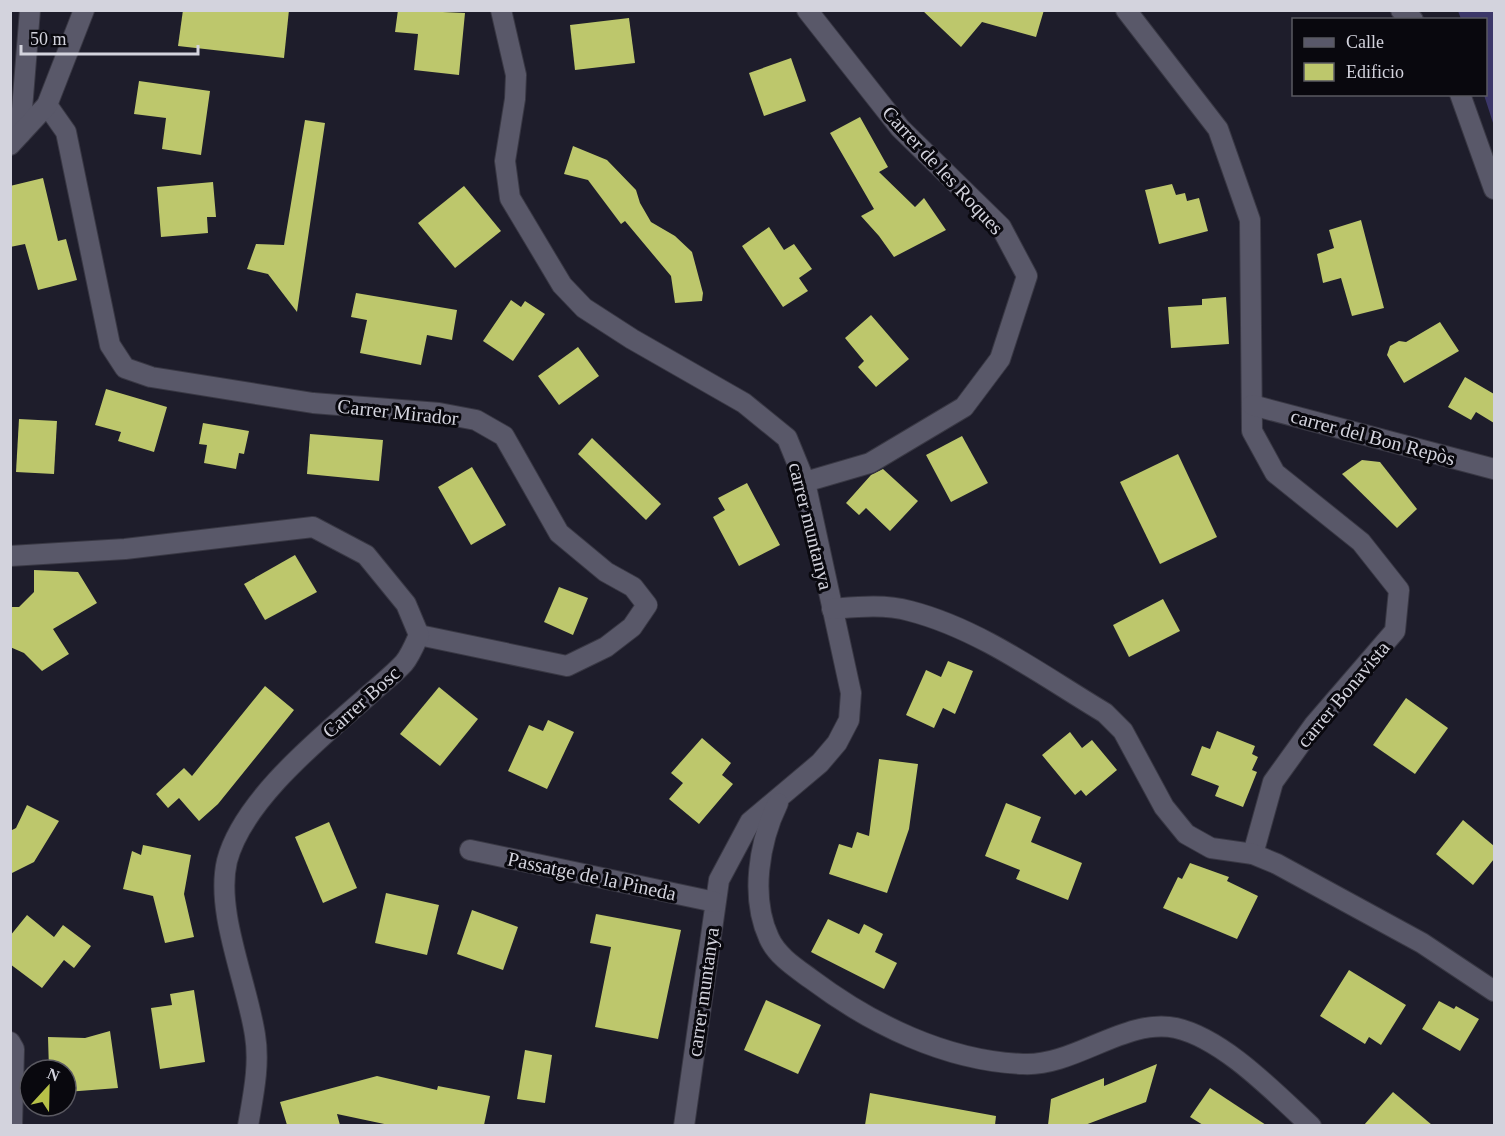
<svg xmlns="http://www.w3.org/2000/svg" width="1505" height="1136" viewBox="0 0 1505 1136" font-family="Georgia,serif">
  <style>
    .green { fill: #3c3769 }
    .building { fill: #bdc76c }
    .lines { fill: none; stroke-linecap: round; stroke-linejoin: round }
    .street-casing { stroke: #393844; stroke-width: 22 }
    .street { stroke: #595869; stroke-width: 20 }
    .labels { text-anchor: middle; stroke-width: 6; stroke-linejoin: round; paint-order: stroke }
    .street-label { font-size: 20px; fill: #d3d3dd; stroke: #09080e }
  </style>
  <rect width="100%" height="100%" fill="#1e1d2b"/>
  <path class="green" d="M1458 11H1494V126L1484 95 1486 20 1461 19Z"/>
  <g class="building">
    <path d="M183 10H289L284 58 178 46Z"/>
    <path d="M398 10 465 13 459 75 414 70 418 34 395 32Z"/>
    <path d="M922 10H1044L1036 37 982 22 961 47Z"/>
    <path d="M629 18 635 63 575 70 570 25Z"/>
    <path d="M791 58 806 101 764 116 749 73Z"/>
    <path d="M139 81 210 91 201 155 162 149 166 118 134 114Z"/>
    <path d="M860 117 888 167 879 172 915 207 924 198 946 230 894 257 879 236 861 216 874 209 830 133Z"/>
    <path d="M305 120 325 123 297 312 268 274 247 269 256 244 284 245Z"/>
    <path d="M573 146 607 160 636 190 640 203 651 222 675 236 692 252 703 293 702 301 675 303 671 276 625 221 621 224 588 180 564 174Z"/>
    <path d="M43 178 58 241 66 239 77 280 38 290 25 244 10 247V186Z"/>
    <path d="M213 182 216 217H207L208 233 161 237 157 187Z"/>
    <path d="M1172 184 1176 195 1185 193 1187 201 1199 198 1208 231 1159 244 1145 190Z"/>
    <path d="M464 186 501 231 455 268 418 223Z"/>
    <path d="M1361 220 1384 308 1352 316 1341 278 1323 283 1317 254 1334 248 1329 230Z"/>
    <path d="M769 227 784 250 794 244 812 269 799 278 808 291 783 307 742 246Z"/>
    <path d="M356 293 457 310 452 340 427 335 421 365 360 353 367 320 351 317Z"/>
    <path d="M1226 297 1229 344 1171 348 1168 307 1202 305V299Z"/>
    <path d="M511 300 521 307 525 301 545 314 513 361 483 341Z"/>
    <path d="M871 315 909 359 876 387 858 367 864 361 845 338Z"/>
    <path d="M1440 322 1459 351 1404 383 1387 355 1390 346 1399 341 1406 342Z"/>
    <path d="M578 347 599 376 559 405 538 376Z"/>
    <path d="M1465 377 1494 394V423L1476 412 1471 420 1448 407Z"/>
    <path d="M106 389 167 407 154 452 118 441 121 432 95 425Z"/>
    <path d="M19 419 57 421 54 474 16 472Z"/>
    <path d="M203 423 249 431 244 454 239 453 236 469 204 463 207 445 199 444Z"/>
    <path d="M310 434 383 440 379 481 307 474Z"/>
    <path d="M962 436 988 483 951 502 926 455Z"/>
    <path d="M592 438 661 504 646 520 578 454Z"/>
    <path d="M1178 454 1217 537 1160 564 1120 482Z"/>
    <path d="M1362 460 1380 462 1417 509 1397 528 1342 474Z"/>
    <path d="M472 467 506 525 471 545 438 487Z"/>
    <path d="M883 469 918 501 890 531 866 508 859 515 846 503 871 475Z"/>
    <path d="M747 483 780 545 739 566 713 517 725 510 718 498Z"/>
    <path d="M295 555 317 592 265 620 244 584Z"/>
    <path d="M34 570 78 572 97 603 53 629 69 654 42 671 24 653 10 647V607H19L34 592Z"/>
    <path d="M559 587 588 598 573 635 544 622Z"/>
    <path d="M1163 599 1180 631 1129 657 1113 625Z"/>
    <path d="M948 661 973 671 955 714 943 708 934 728 906 715 926 670 941 677Z"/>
    <path d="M265 686 294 710 218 804 199 821 179 798 168 808 156 794 184 768 192 776Z"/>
    <path d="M439 687 478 719 440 766 400 734Z"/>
    <path d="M1406 698 1448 728 1415 774 1373 745Z"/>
    <path d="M548 720 574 732 547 789 508 771 529 725 543 731Z"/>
    <path d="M1217 731 1255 746 1252 754 1258 757 1252 770 1257 772 1243 807 1215 796 1219 786 1191 775 1202 746 1210 749Z"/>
    <path d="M1070 732 1082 748 1092 740 1117 770 1086 796 1081 790 1075 795 1042 755Z"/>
    <path d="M702 738 731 763 722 775 733 784 699 824 669 799 683 783 671 773Z"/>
    <path d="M879 759 918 764 909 829 887 893 829 874 839 844 852 848 857 832 869 836Z"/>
    <path d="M1006 803 1041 817 1031 842 1082 863 1068 900 1016 879 1020 870 985 856Z"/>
    <path d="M27 805 59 821 34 862 10 874V831L16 828Z"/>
    <path d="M1463 820 1494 846V859L1473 885 1436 854Z"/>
    <path d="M329 822 357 888 323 903 295 837Z"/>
    <path d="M143 845 191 855 184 894 194 937 165 943 153 896 123 889 132 851 141 855Z"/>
    <path d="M1190 863 1229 877 1227 881 1258 896 1237 939 1163 908 1178 877 1182 879Z"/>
    <path d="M386 893 439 905 427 955 375 943Z"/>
    <path d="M472 910 518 927 503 970 457 954Z"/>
    <path d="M596 914 681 930 658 1039 595 1027 611 947 590 943Z"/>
    <path d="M27 915 54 937 63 925 91 946 74 968 64 960 42 988 10 964V936Z"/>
    <path d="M828 919 859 934 864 924 883 934 875 952 897 963 884 989 811 952Z"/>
    <path d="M1349 970 1406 1005 1381 1045 1369 1037 1365 1044 1320 1016Z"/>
    <path d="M194 990 205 1062 160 1069 151 1008 172 1005 170 994Z"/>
    <path d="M766 1000 821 1025 798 1074 744 1050Z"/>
    <path d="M1439 1001 1454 1009 1456 1006 1479 1019 1460 1051 1422 1029Z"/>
    <path d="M110 1031 118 1088 66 1092V1070H49L48 1037 85 1038Z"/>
    <path d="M525 1050 552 1055 545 1103 517 1099Z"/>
    <path d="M1157 1064 1146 1102 1085 1125H1048L1051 1099 1104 1078V1086Z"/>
    <path d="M377 1076 437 1090 438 1086 490 1096 484 1125H389L337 1114 340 1125H287L280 1102Z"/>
    <path d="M1210 1088 1266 1125H1203L1190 1117Z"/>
    <path d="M1393 1092 1432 1125H1364Z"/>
    <path d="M870 1093 996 1116 995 1125H865Z"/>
  </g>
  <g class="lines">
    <defs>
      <g id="street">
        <path d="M501 10 516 75 515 99 505 161 510 198 562 285 584 308 632 339 744 403 787 438 805 482 851 693 849 720 837 743 820 763 750 822 719 880 684 1126"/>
        <path d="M1126 10 1218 129 1250 220 1252 431 1275 473 1361 542 1399 590 1395 631 1314 725 1273 782 1253 854"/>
        <path d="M1401 10 1413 20"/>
        <path d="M1460 94 1494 189"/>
        <path d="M47 105 66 132 110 345 125 368 151 377 313 403 439 413 476 420 504 436 559 533 606 572 633 587 647 605 632 627 606 647 567 666 419 635"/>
        <path d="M20 134 30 10"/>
        <path d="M10 145 47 105 84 10"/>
        <path d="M1252 405 1494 469"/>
        <path d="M805 482 870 463 964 407 1000 359 1027 276 1001 227 900 128 807 10"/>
        <path d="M10 556 125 549 313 527 366 555 406 604 419 635C415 644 410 656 404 663 394 674 381 684 370 694 323 736 243 799 227 861 215 912 247 982 255 1035 260 1065 253 1096 248 1126"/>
        <path d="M832 609C857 607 884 604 910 611 980 629 1043 676 1105 713L1123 731 1164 807 1186 834 1211 848 1253 854 1277 864 1422 943 1494 991"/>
        <path d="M778 803C759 842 750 897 769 938 777 956 796 968 811 979 871 1024 946 1061 1023 1064 1074 1067 1126 1017 1176 1028 1224 1039 1275 1093 1311 1126"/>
        <path d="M470 850 715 902"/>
        <path d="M10 1042 14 1049 12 1126"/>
      </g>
    </defs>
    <use href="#street" class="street-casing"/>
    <use href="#street" class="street"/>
  </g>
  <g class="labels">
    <g class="street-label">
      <text transform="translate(943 170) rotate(47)" y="7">Carrer de les Roques</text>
      <text transform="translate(398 412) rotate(6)" y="7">Carrer Mirador</text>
      <text transform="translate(1373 437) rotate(15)" y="7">carrer del Bon Repòs</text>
      <text transform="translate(811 526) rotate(76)" y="7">carrer muntanya</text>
      <text transform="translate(1343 694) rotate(-50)" y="7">carrer Bonavista</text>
      <text transform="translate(361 702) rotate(-42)" y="7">Carrer Bosc</text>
      <text transform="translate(592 876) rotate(12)" y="7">Passatge de la Pineda</text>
      <text transform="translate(703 992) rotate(-82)" y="7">carrer muntanya</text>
    </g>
  </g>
  <rect width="1505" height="1136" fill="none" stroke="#d3d3dd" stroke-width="24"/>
  <rect x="1292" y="18" width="195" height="78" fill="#09080e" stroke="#5a5961" stroke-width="1.5"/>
  <rect x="1304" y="38" width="30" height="9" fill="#595869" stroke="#5a5961" stroke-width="1.5"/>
  <text x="1346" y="48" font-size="18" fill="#d3d3dd">Calle</text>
  <rect x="1304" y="63" width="30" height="18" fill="#bdc76c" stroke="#5a5961" stroke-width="1.5"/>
  <text x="1346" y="78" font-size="18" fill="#d3d3dd">Edificio</text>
  <g transform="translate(48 1088) rotate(22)"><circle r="28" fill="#09080e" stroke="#5a5961" stroke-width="1.5"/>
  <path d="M0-4.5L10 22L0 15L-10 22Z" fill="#b7c148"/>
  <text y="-9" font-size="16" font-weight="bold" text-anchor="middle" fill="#d3d3dd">N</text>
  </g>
  <path d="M21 45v9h177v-9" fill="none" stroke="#d3d3dd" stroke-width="3"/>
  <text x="30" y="45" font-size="18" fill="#d3d3dd" stroke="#09080e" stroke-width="4.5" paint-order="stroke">50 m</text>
</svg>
